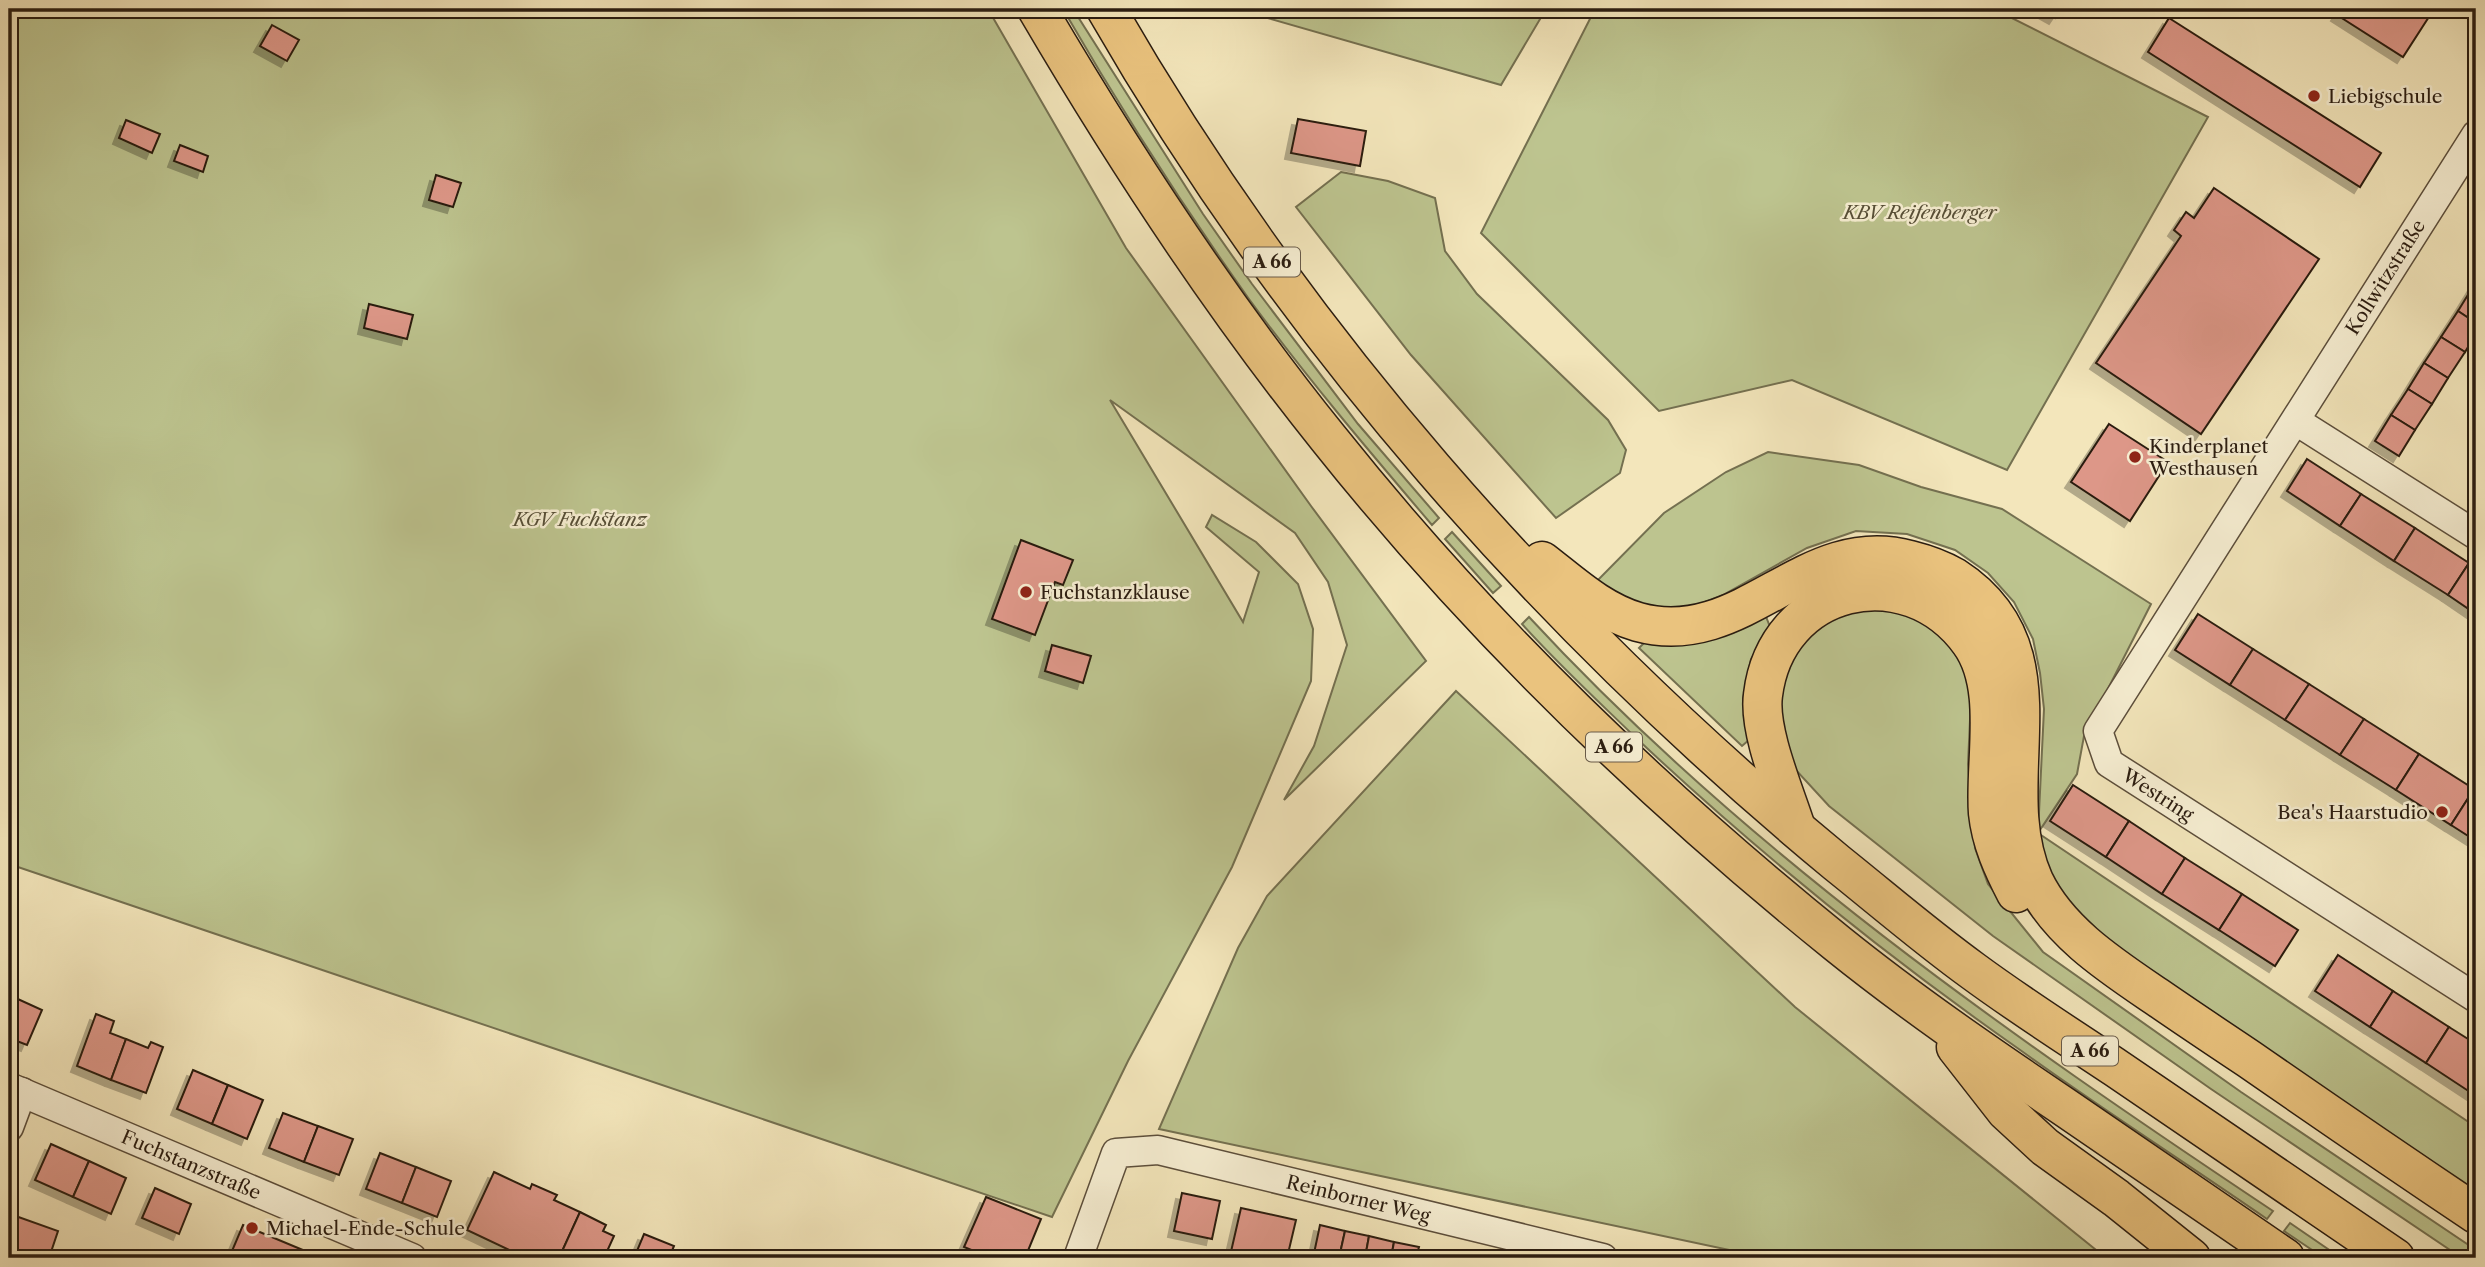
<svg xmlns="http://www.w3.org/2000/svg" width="2485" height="1267" viewBox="0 0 2485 1267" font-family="'Libre Caslon Text',serif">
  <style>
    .green { fill: #bdc48f; stroke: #747050; stroke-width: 2 }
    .building { fill: #dd9788; stroke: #2a1c10; stroke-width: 2; filter: url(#shadow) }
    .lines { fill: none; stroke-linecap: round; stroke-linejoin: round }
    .minor-casing { stroke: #5c4e3b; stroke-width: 31 }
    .motorway-casing { stroke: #2a1c10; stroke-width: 41 }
    .minor { stroke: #f7efd3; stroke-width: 28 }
    .motorway { stroke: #eac37e; stroke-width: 38 }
    .poi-dot { fill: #8f2418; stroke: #f7efd3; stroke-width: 2.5 }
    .labels { text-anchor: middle; stroke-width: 5; stroke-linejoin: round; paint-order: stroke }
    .shield { fill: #f7efd3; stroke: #685b4a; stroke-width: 2 }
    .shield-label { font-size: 18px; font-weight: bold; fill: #2a1c10 }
    .poi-label { font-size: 19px; fill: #2a1c10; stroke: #f7efd3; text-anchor: start }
    .park-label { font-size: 19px; font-style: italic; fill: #564e36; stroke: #f7efd3 }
    .street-label { font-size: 19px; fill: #2a1c10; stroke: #f7efd3 }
  </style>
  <defs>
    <filter id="shadow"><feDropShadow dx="-6" dy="6" stdDeviation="0" flood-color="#0004"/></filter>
  </defs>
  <rect width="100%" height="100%" fill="#f3e6bb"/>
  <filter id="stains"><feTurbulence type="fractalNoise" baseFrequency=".00286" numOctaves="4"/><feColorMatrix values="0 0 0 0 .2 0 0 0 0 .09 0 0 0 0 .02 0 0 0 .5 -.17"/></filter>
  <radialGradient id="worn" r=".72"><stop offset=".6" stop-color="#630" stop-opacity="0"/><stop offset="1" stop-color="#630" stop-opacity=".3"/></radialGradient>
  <g class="green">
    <path d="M9 9H988L1126 248 1311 506 1426 661 1284 800 1314 746 1347 645 1328 582 1295 533 1110 400 1243 622 1259 572 1206 527 1212 515 1256 542 1298 584 1313 629 1311 681 1232 867 1128 1061 1052 1217 9 864Z"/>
    <path d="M1063 9H1073L1203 214 1252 284 1358 424 1439 518 1432 525C1369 451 1306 377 1249 299 1182 205 1120 108 1063 9Z"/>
    <path d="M1236 9H1546L1501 85Z"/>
    <path d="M1595 9H1994L2208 117 2007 470 1792 380 1659 411 1481 233Z"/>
    <path d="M1341 172 1388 181 1435 198 1445 251 1477 294 1608 420 1626 450 1620 473 1556 518 1411 355 1296 207Z"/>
    <path d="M1768 452 1859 465 1921 487 2002 509 2151 604 2084 736 2077 774 2038 833 2476 1127V1207L2139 977 2058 901 2038 833 2044 709 2040 673 2033 639 2014 602 1988 573 1955 550 1907 534 1856 531 1807 548 1723 595 1682 611 1635 608 1594 584 1664 513 1726 472Z"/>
    <path d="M1452 532 1501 586 1493 593 1445 539Z"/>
    <path d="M1881 604 1937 628 1963 664 1971 698 1968 764 1975 848 1988 884 2043 952 2241 1092 2476 1250V1258H2462L2211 1089 1993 936 1829 806 1794 768 1777 731 1784 657 1814 623Z"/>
    <path d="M1765 614 1770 627 1751 659 1743 699 1750 739 1742 746 1639 648 1647 640Z"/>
    <path d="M1529 617C1746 852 2009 1035 2273 1211L2267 1219C2186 1163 2103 1110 2023 1052 1886 956 1756 851 1634 736 1596 699 1557 663 1522 624Z"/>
    <path d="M1456 691 1795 1007 2106 1258H1767L1159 1129 1238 948 1267 896Z"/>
    <path d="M2290 1223 2341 1258H2324L2284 1231Z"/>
  </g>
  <g class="building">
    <path d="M2039 9H2061L2055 18Z"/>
    <path d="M2341 9H2434L2403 57 2337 15Z"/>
    <path d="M2169 18 2381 153 2360 187 2148 52Z"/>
    <path d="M272 25 299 40 287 61 260 46Z"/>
    <path d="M1298 119 1366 131 1360 166 1291 153Z"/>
    <path d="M126 120 160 134 152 153 119 138Z"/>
    <path d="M180 145 208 156 203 172 174 161Z"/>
    <path d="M436 175 461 183 453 207 429 200Z"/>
    <path d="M2214 188 2319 259 2201 434 2096 363 2181 236 2174 230 2186 212 2194 218Z"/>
    <path d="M2474 285 2476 286V323L2458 311Z"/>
    <path d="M369 304 413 315 407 339 364 328Z"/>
    <path d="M2458 311 2476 323V334L2465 352 2441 337Z"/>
    <path d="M2441 337 2465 352 2448 378 2424 363Z"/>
    <path d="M2424 363 2448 378 2432 404 2408 389Z"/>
    <path d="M2408 389 2432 404 2415 430 2391 415Z"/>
    <path d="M2391 415 2415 430 2399 456 2375 441Z"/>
    <path d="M2109 424 2168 462 2130 521 2071 482Z"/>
    <path d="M2307 459 2361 494 2340 526 2287 491Z"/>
    <path d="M2361 494 2415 528 2394 561 2340 526Z"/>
    <path d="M2415 528 2469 563 2448 595 2394 561Z"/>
    <path d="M1021 540 1073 560 1063 585 1055 582 1035 635 992 619Z"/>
    <path d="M2469 563 2476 568V614L2448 595Z"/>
    <path d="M2198 614 2253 649 2230 685 2175 650Z"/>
    <path d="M1052 645 1091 656 1083 683 1045 671Z"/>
    <path d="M2253 649 2309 684 2285 720 2230 685Z"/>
    <path d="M2309 684 2364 719 2340 755 2285 720Z"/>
    <path d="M2364 719 2419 754 2396 790 2340 755Z"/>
    <path d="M2419 754 2474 789 2451 825 2396 790Z"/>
    <path d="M2073 785 2129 821 2106 857 2050 821Z"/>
    <path d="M2474 789 2476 790V841L2451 825Z"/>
    <path d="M2129 821 2185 858 2162 894 2106 857Z"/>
    <path d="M2185 858 2242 894 2219 930 2162 894Z"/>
    <path d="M2242 894 2298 930 2275 966 2219 930Z"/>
    <path d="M2338 955 2393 991 2370 1027 2315 991Z"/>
    <path d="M2393 991 2449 1027 2426 1063 2370 1027Z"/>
    <path d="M9 995 42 1010 27 1045 9 1038Z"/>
    <path d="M96 1014 114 1021 110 1033 126 1039 111 1080 77 1066Z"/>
    <path d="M2449 1027 2476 1044V1096L2426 1063Z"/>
    <path d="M126 1039 148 1048 151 1042 163 1047 146 1093 111 1080Z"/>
    <path d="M193 1070 228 1085 212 1124 177 1109Z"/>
    <path d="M228 1085 263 1100 247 1139 212 1124Z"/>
    <path d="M283 1113 318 1126 304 1162 269 1148Z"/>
    <path d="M318 1126 353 1139 339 1175 304 1162Z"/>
    <path d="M51 1144 89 1161 73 1197 35 1180Z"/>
    <path d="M380 1153 416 1167 402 1203 366 1189Z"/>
    <path d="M89 1161 126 1178 111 1214 73 1197Z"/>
    <path d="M416 1167 451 1181 437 1217 402 1203Z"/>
    <path d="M494 1172 530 1189 532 1184 557 1195 554 1200 580 1212 559 1258H526L467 1230Z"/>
    <path d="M155 1188 191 1204 179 1234 142 1218Z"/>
    <path d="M1182 1193 1220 1201 1212 1239 1174 1231Z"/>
    <path d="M986 1197 1041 1219 1025 1258H991L964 1247Z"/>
    <path d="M1241 1208 1296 1220 1287 1258 1230 1256Z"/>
    <path d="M580 1212 606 1225 603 1231 614 1236 604 1258H559Z"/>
    <path d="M10 1214 58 1231 49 1258H22L9 1254Z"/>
    <path d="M243 1225 322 1258H229Z"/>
    <path d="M1320 1225 1345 1231 1339 1258H1313Z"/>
    <path d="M1345 1231 1369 1236 1365 1258H1339Z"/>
    <path d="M644 1234 674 1246 669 1258H634Z"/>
    <path d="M1369 1236 1394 1242 1391 1258H1365Z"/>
    <path d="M1394 1242 1419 1247 1416 1258H1391Z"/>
  </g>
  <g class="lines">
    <defs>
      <g id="minor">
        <path id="s1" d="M2476 135 2098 731 2109 763 2476 998"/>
        <path d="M2296 421 2476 535"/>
        <path id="s2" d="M9 1087 412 1258"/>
        <path d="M9 1127 22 1092"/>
        <path id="s3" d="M1078 1258 1116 1153 1158 1150 1603 1258"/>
      </g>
      <g id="motorway">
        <path d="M1037 9C1125 159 1220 304 1329 439 1478 626 1652 794 1838 944 1910 1002 1986 1054 2063 1106 2137 1157 2211 1208 2285 1258"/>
        <path d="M1106 9C1294 336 1547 623 1837 863 1882 899 1926 937 1973 971 2019 1005 2068 1036 2116 1068 2209 1132 2302 1195 2395 1258"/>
        <path d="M1542 561C1572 584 1600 611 1638 622 1744 651 1804 531 1910 560 1926 564 1940 569 1954 577 2070 652 1988 779 2034 881 2059 933 2113 967 2160 999 2189 1019 2219 1039 2249 1059 2324 1111 2400 1163 2476 1214"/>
        <path d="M1796 828C1785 793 1758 731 1763 695 1776 586 1906 554 1970 642 2003 687 1984 761 1988 813 1991 842 2003 868 2016 893"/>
        <path d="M1956 1047 2006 1111 2045 1147 2116 1198 2191 1258"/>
      </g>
    </defs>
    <use href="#minor" class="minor-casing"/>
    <use href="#motorway" class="motorway-casing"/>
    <use href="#minor" class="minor"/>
    <use href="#motorway" class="motorway"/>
  </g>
  <g class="poi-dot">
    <circle cx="2314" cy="96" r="7"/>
    <circle cx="2135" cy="457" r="7"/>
    <circle cx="1026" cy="592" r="7"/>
    <circle cx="2442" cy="812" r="7"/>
    <circle cx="252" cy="1228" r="7"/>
  </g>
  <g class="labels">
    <g class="shield">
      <rect x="1244" y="247.5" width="56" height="29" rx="5"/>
      <rect x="1586" y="732.5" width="56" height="29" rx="5"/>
      <rect x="2062" y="1036.5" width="56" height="29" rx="5"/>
    </g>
    <g class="shield-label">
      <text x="1272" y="268">A 66</text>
      <text x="1614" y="753">A 66</text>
      <text x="2090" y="1057">A 66</text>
    </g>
    <g class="poi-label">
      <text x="2328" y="103">Liebigschule</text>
      <text x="2149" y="453">Kinderplanet<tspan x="2149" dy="22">Westhausen</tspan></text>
      <text x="1040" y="599">Fuchstanzklause</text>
      <text x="2428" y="819" text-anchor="end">Bea's Haarstudio</text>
      <text x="266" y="1235">Michael-Ende-Schule</text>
    </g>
    <g class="park-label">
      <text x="1920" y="219">KBV Reifenberger</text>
      <text x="580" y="526">KGV Fuchstanz</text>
    </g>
    <g class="street-label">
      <text transform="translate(2385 277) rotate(-58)" y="7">Kollwitzstraße</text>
      <text dy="7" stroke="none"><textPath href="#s1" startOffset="798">Westring</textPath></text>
      <text dy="7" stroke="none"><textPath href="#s2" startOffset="198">Fuchstanzstraße</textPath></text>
      <text dy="7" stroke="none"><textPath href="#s3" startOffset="360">Reinborner Weg</textPath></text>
    </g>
  </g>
  <rect width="2485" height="1267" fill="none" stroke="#f3e6bb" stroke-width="35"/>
  <rect x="10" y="10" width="2464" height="1246" fill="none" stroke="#2a1c10" stroke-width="3.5"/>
  <rect x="18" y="18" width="2450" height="1232" fill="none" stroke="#2a1c10" stroke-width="2"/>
  <rect width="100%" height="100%" filter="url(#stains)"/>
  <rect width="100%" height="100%" fill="url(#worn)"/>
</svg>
